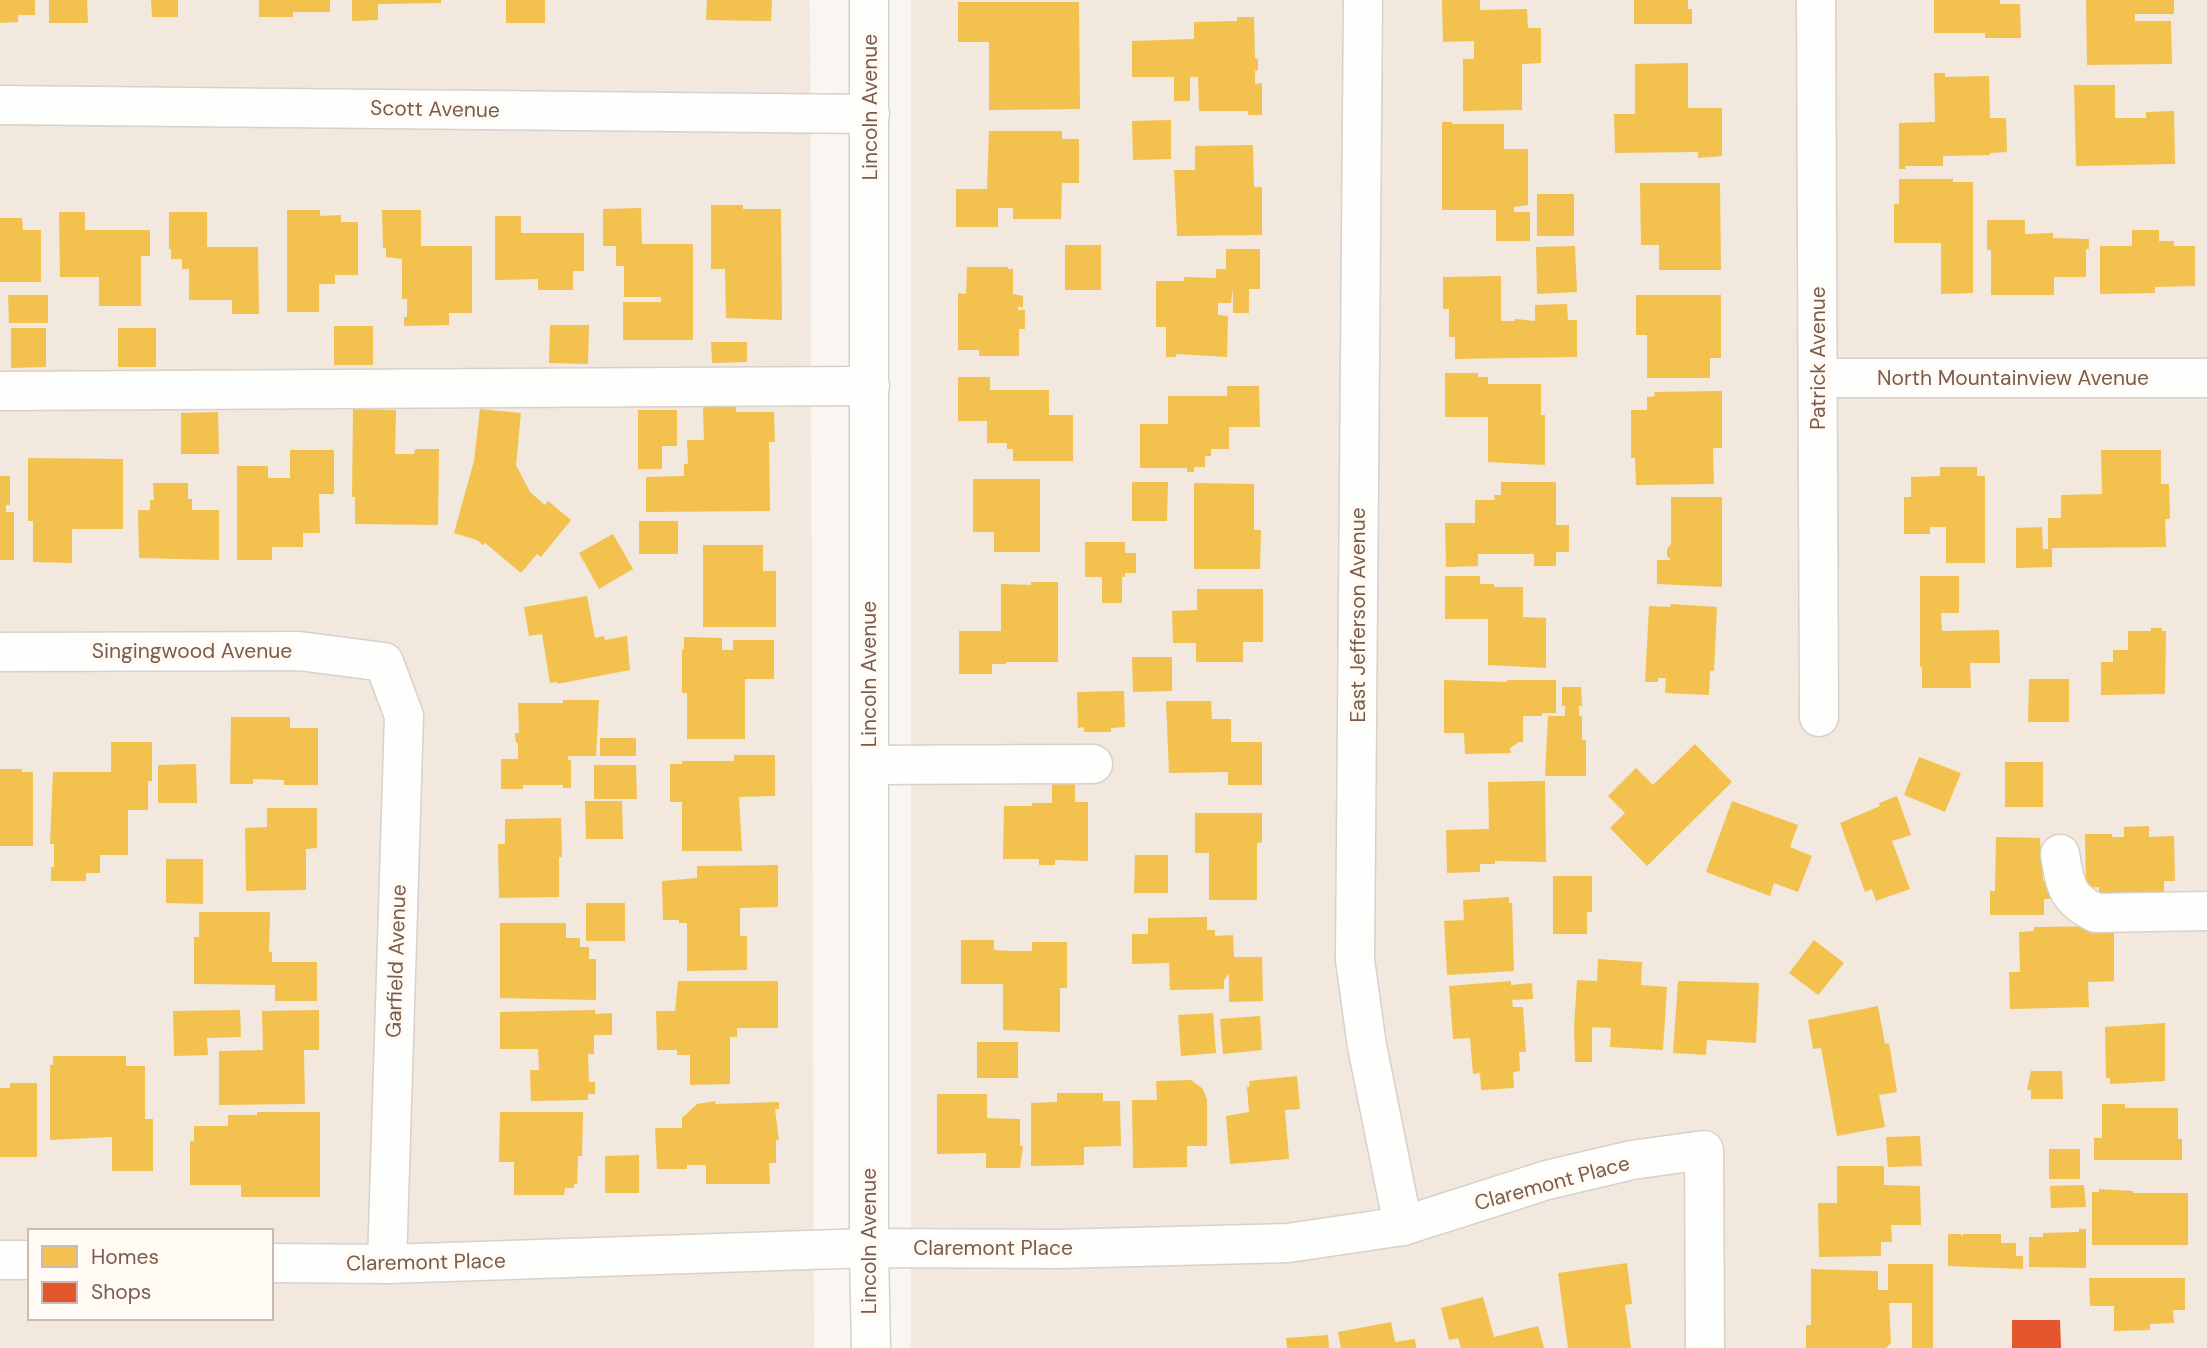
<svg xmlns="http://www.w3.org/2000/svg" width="2207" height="1348" viewBox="0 0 2207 1348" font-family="'DM Sans',sans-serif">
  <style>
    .residential { fill: #f2e8de; fill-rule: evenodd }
    .homes { fill: #f2c14e }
    .shops { fill: #e4572e }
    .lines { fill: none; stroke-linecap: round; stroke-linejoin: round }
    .minor-casing { stroke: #d7d1cb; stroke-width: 41 }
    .minor { stroke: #fefefd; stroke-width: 38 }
    .labels { text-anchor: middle; stroke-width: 7; stroke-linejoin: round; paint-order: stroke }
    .street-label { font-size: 21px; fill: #7a5c4d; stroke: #fffaf3 }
  </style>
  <rect width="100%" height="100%" fill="#f9f5f0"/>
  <g class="residential">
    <path d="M0 0H810L814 1348H0ZM30 1231H271V1318H30Z"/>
    <rect x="911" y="0" width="1296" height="1348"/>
  </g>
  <g class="homes">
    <path d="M0 0H35V15H18V22L0 23Z"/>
    <path d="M49 0H87L88 23H49Z"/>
    <path d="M151 0H178V17H152Z"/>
    <path d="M259 0H330V12H293V17H259Z"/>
    <path d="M352 0H441V3L378 4V20L352 21Z"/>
    <rect x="506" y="0" width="39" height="23"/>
    <path d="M707 0H772L771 21 706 20Z"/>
    <path d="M1442 0H1480V10L1527 9 1528 28H1541V63L1522 64V110L1463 111V59H1474V41L1443 42Z"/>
    <path d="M1634 0H1688V9H1692V24H1634Z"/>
    <path d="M1934 0H2000V4H2020L2021 38H1985V33H1934Z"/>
    <path d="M2086 0H2174V14H2135V21H2171L2172 64 2087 65Z"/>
    <path d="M958 2H1079L1080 109 989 110V42H958Z"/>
    <path d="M1237 17H1254L1255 58 1258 60V70L1255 71V84L1262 83V115H1248V111H1199L1198 77H1190V101H1174V77H1132V41L1194 39V22L1237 21Z"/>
    <path d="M1688 63V108H1722V156L1698 158V152L1615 153 1614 114H1635V64Z"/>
    <path d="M1934 73H1945V77L1989 76 1990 118H2006L2007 152 1990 153V155L1943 156V166H1905L1906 169H1899V123L1935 122Z"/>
    <path d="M2074 85H2115V118H2146V112L2174 111 2175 164 2076 166Z"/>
    <path d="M1171 120V159L1133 160 1132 121Z"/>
    <path d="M1442 122H1452V124H1504V149H1528V205L1514 207V212H1530V241H1496V210H1442Z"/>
    <path d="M989 131H1062V139H1079V183H1062L1061 219H1013V208H998V227H956V189H987Z"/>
    <path d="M1253 145 1254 187H1262V235L1177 236 1174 170H1195V146Z"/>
    <path d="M1899 179H1953V182H1973V293L1941 294V243H1894V204H1899Z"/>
    <path d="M1640 183H1720L1721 270H1659V245H1641Z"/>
    <rect x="1537" y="194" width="37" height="42"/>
    <path d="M711 205H743V209H781L782 320 726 318 725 269H711Z"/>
    <path d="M641 208 642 244H693V340H623V302H661V297H624V266H616V246H603V209Z"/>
    <path d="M287 210H320V216L341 215V222H358V275H335V284H319V312H287Z"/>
    <path d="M382 210H421V246H472V313H449V325L404 326V317H407V299H402V259L386 257V248H383Z"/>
    <path d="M59 212H85V230H150V256H141V306H99V277H60Z"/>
    <path d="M169 212H207V247H258L259 314H232V300H189V269H182V259H171V249H169Z"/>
    <path d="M495 216H521V233H584V271H573V290H538V279L495 280Z"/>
    <path d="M0 218H22L23 230H41V282H0Z"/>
    <path d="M1987 220H2025V234L2053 233V238L2089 239V249H2086V277H2054V295H1991V250H1987Z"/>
    <path d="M2132 230H2159V241H2174V246H2195V286L2155 287V293L2100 294V246H2132Z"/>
    <rect x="1065" y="245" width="36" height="45"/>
    <path d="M1575 246 1577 292 1537 294 1536 247Z"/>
    <path d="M1226 249H1260V289H1249V313H1233V289L1231 303H1218V315L1228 316 1227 357 1176 354V357H1166V327H1156V281H1184V277L1216 278V269H1226Z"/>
    <path d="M967 267H1008V269H1013V294L1023 296V307H1018V310H1025V329H1019V356H979V350H958V293L966 294Z"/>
    <path d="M1501 276V321H1515V319L1535 321V305L1567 304 1568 320H1577V357L1455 359V337H1449V309H1443V277Z"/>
    <path d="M8 295H48V323H9Z"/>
    <path d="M1636 295H1721V358H1710V378H1647V335H1636Z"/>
    <path d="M550 325H589L588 364 549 363Z"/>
    <rect x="334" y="326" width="39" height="39"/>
    <path d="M11 328H46V367L11 368Z"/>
    <rect x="118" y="328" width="38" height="39"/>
    <path d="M711 342H747V362L712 363Z"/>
    <path d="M1445 373H1478V377H1488V384H1541V415H1545V465L1488 462V417H1445Z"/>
    <path d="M958 377H990V390H1049V415H1073V461H1013V449H1007V443H987V421H958Z"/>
    <path d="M1227 386H1259L1260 427H1229V449H1211V456H1205V467H1194V472H1187V468H1140V424H1168V396H1227Z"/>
    <path d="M1722 391V448H1713L1714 484 1636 485 1635 458H1631V410H1647V397L1655 396 1654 392Z"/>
    <path d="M736 406V412H774L775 442H769L770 511 646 512V477L684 476V464H688L687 440H704L703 407Z"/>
    <path d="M353 409 396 410 395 454H414L415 449H439L438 525 355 524V497H352Z"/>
    <path d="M480 409 521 413 516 465 530 492 545 505 548 501 571 520 541 557 537 554 521 573 485 543 483 545 477 540 454 533 474 461Z"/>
    <path d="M638 410H677V446H662V469H638Z"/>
    <path d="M218 412 219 454H181V413Z"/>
    <path d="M290 450H334V494H319L320 533H303V547H272V560H237V466H268V478H290Z"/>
    <path d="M2101 450H2161V484H2169L2170 519H2165L2166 547 2052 548V567L2016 568V528L2042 527 2043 549H2048V518H2061V495L2102 494Z"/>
    <path d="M28 458 123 459V529H72V563L33 562V521H28Z"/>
    <path d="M1940 467H1977V476H1985V563H1946V527H1930V534H1904V497H1911V477L1940 476Z"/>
    <path d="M0 476H10V505H6V512H14V560H0Z"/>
    <path d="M973 479H1040V552H994V532H973Z"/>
    <path d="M1132 482H1168L1167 521H1132Z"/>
    <path d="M1501 482H1556V525H1569V552H1556V566H1534V554H1478V566L1446 567 1445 523H1475V500H1495L1494 495H1501Z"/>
    <path d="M153 483H188V499H192V510H219V560L139 558 138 510H150V500H154Z"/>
    <path d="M1194 483 1254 484V530H1261L1260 569H1194Z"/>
    <path d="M1671 497H1722V587L1657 584V560H1671L1667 556V549L1671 544Z"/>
    <rect x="639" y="521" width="39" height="33"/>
    <path d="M613 534 633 569 599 589 579 553Z"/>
    <path d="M1085 542H1125V553H1136V573H1125V577H1122V603H1102V577H1085Z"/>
    <path d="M703 545H763V571H776V627H703Z"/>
    <path d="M1445 576H1480V584H1494V587H1523V617L1546 618V668L1488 665V619H1445Z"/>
    <path d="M1920 576H1959V613H1941L1942 631 1999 630 2000 663H1970L1971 688H1922V667H1920Z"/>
    <path d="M1031 582H1058V662H1006V664H992V674H959V631H1001V584L1031 585Z"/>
    <path d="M1197 589H1263V642H1243V662H1196V643H1173L1172 611 1197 610Z"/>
    <path d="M587 596 595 638 604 636 605 640 627 636 630 670 557 684V682L550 683 542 634 529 636 524 607Z"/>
    <path d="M1671 604 1717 607 1714 671H1710L1709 695 1665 693 1666 678H1658V682H1645L1649 606 1670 607Z"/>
    <path d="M2151 628H2162V631H2166L2165 694 2101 695V662H2113V650H2128V631H2151Z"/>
    <path d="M684 637 722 638V650H733V640H774V679H745V739H687V693H682V649H684Z"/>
    <path d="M1132 657H1172V691L1133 692Z"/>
    <path d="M2029 679H2069V722H2028Z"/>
    <path d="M1444 680 1507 682V680H1556V713H1542V716H1523V742H1519L1510 748 1511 753 1465 754 1464 733H1444Z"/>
    <path d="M1562 687H1581L1582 706H1579V716H1582V740H1586V776H1545L1548 716H1565V706H1562Z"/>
    <path d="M1124 691 1125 727 1111 728V732H1084V727L1078 728 1077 692Z"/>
    <path d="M563 700H599L596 756H568V760H571V788H563V785H523V789H501V759H518V743H516L515 733H519L518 703H563Z"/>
    <path d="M1166 701H1211L1212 719H1231V742H1262V785H1228V772L1169 773Z"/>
    <path d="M231 717H290V728H318V785H284V780L253 779V784H230Z"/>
    <rect x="600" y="738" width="36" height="18"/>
    <path d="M111 742H152V781H148V810H128V855H100V873H86V881H51V867H54V844H50L53 772H111Z"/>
    <path d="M1695 744 1732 782 1647 866 1610 828 1625 813 1608 796 1636 768 1653 785Z"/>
    <path d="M734 755H775V796L739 797 742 851H682V802H670V764H682V761H734Z"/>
    <path d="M1919 757 1961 773 1945 812 1904 795Z"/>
    <rect x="2005" y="762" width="38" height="45"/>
    <path d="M196 764 197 803H158V765Z"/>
    <path d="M594 765H636L637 799H594Z"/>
    <path d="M0 769H22V772H33V846H0Z"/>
    <path d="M1052 780 1075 781V802H1088V861L1055 860V865H1039V859H1003L1004 806H1032V803H1052Z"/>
    <path d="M1545 781 1546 862 1495 861V864H1480V872L1447 873 1446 830 1489 829 1488 782Z"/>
    <path d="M1897 796 1911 835 1892 841 1910 889 1876 901 1872 889 1865 892 1840 823 1880 806 1879 803Z"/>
    <path d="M585 801H622L623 839H586Z"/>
    <path d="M1732 801 1798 825 1790 847 1812 856 1798 892 1774 883 1770 896 1706 872Z"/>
    <path d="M267 808H317V848L306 849V890L246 891 245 828 267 827Z"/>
    <path d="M1195 813H1262V842L1257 843V900H1209V853H1195Z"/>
    <path d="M561 818 562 857H559V897L499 898 498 844H505V819Z"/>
    <path d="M2149 826V837L2174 836 2175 881H2164V898L2099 899V887L2086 888 2085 834H2112V837H2124V827Z"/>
    <path d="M1996 837 2040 838 2043 881H2050V899H2044V915H1990V891H1995Z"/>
    <path d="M1135 855H1168V893H1134Z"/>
    <path d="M166 859H203V904L166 903Z"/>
    <path d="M778 865V907L740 908V936H747V970L687 971V923H679V920H663L662 881 697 878V866Z"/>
    <path d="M1553 876H1592V912H1587V934H1553Z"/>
    <path d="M1509 897V903H1512L1514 971 1447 975 1444 921 1464 920 1463 900Z"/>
    <rect x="586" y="903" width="39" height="38"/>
    <path d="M199 912H270L269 952H272V962H317V1001H275V985L194 984V937H199Z"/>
    <path d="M1207 917V930H1215V936L1233 935 1234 957H1262L1263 1001 1229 1002V974L1224 980V989L1170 990 1169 963 1132 964V934H1148V918Z"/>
    <path d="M500 923H566V938H580V947H589V959H596V1000L500 998Z"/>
    <path d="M2114 926V981L2088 982 2089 1007 2010 1009 2009 972H2020L2019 932 2034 931V927Z"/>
    <path d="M961 940H994V950L1010 951H1032V942H1067V988H1060V1032L1003 1030V984H961Z"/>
    <path d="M1814 940 1844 963 1818 995 1789 973Z"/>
    <path d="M1598 959 1642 962 1641 985 1667 987 1663 1050 1610 1047 1611 1028 1592 1027V1062H1575L1574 1026 1577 980 1597 981Z"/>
    <path d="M678 981H778V1028H737V1037H730V1084L690 1085V1055H677V1050H657L656 1011H675Z"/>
    <path d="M1511 981V985L1532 983 1533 999 1512 1000 1513 1007H1523L1526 1052H1519L1520 1071 1513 1072 1514 1088 1481 1090 1480 1073 1473 1074 1470 1038 1453 1039 1449 986Z"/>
    <path d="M1678 981 1759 983 1756 1043 1707 1040 1706 1055 1673 1053Z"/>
    <path d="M1878 1006 1885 1044 1889 1043 1897 1092 1879 1095 1885 1127 1837 1136 1821 1048 1813 1049 1808 1020Z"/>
    <path d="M240 1010 241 1037 207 1038 208 1055 174 1056 173 1011Z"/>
    <path d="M319 1010V1050H304L305 1104 219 1105V1051L263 1050 262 1011Z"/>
    <path d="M595 1010V1014L612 1013V1035H594V1054H588L589 1082H595V1094H588V1100L531 1101 530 1070H539L538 1049H500V1012Z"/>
    <path d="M1213 1013 1216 1053 1181 1056 1178 1015Z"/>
    <path d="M1260 1016 1262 1050 1223 1054 1220 1019Z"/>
    <path d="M2165 1023V1081L2110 1084V1078H2106L2105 1027Z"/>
    <rect x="977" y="1042" width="41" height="36"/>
    <path d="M53 1056H126V1066H145V1119H153V1171H112V1137L50 1140V1065H53Z"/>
    <path d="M2031 1071H2062L2063 1099H2031V1090H2027Z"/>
    <path d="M1297 1076 1300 1109 1285 1110 1289 1159 1230 1164 1226 1116 1249 1112 1247 1087 1250 1086 1249 1081Z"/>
    <path d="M1191 1080 1203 1089 1207 1100V1146H1187V1167L1133 1168 1132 1100H1157L1156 1081Z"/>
    <path d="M10 1083H37V1157H0V1088H10Z"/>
    <path d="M1057 1093H1103V1101H1120L1121 1146 1084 1147V1165L1031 1166V1103L1057 1102Z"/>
    <path d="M937 1094H987V1118L1020 1119V1146H1023L1020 1168H986V1153L937 1154Z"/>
    <path d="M716 1101 715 1104 779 1102V1109H775L779 1140H776V1163H769L770 1184H706V1165H687V1169H657L655 1128H682V1118L697 1104Z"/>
    <path d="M2102 1104H2125V1108H2178V1139H2182V1160H2094V1138H2102Z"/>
    <path d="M257 1112H320V1197H241V1185H190V1141H194V1126H228V1115H257Z"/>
    <path d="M500 1112H583L582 1156H578L577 1184H574V1188H565L564 1195H514V1162H499Z"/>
    <path d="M1920 1136 1922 1166 1888 1167 1886 1137Z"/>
    <rect x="2049" y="1149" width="31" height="30"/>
    <path d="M639 1155V1193H605V1156Z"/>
    <path d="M1837 1166H1884V1185L1920 1186 1921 1225H1891L1892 1242H1881V1256L1819 1257 1818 1203H1837Z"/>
    <path d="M2084 1185 2086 1207 2051 1208 2050 1186Z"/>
    <path d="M2099 1189 2133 1191V1193H2188V1245H2092V1192H2099Z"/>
    <path d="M2079 1229H2086V1268L2029 1267V1237H2043V1233L2079 1232Z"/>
    <path d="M1948 1234H1961L1962 1237 1963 1234H2001V1243H2016V1256H2023V1269L1948 1266Z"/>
    <path d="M1627 1263 1632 1304 1625 1305 1631 1348H1568L1558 1273Z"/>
    <path d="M1888 1264H1933V1348H1912V1303H1889L1891 1343 1886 1348H1806V1325H1811V1269L1878 1271V1290H1888Z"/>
    <path d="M2089 1278H2185V1310H2173L2174 1323 2150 1324V1330L2114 1331V1306H2090Z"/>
    <path d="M1483 1297 1494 1337 1538 1326 1544 1348H1461L1458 1338 1449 1340 1441 1308Z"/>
    <path d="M1391 1322 1395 1342 1415 1339 1416 1348H1341L1338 1332Z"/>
    <path d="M1328 1335 1329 1348H1287L1286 1338Z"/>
  </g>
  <path class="shops" d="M2012 1320H2060L2061 1348H2012Z"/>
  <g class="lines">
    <defs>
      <g id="minor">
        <path d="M869 0V1248L871 1348"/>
        <path d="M1363 0 1355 960 1367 1046 1403 1226"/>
        <path d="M1816 0 1819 717"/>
        <path d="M0 105 870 114"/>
        <path d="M1818 378H2207"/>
        <path d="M0 391 870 386"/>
        <path d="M0 652 299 651 384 662 404 716 387 1264"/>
        <path d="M869 765 1093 764"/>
        <path d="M2060 854C2065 884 2066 899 2096 913L2207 911"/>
        <path d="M0 1260H30"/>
        <path d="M271 1263 387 1264 869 1248 1057 1249 1288 1243 1403 1226 1547 1180 1632 1160 1704 1150 1705 1348"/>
      </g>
    </defs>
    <use href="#minor" class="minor-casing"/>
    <use href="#minor" class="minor"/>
  </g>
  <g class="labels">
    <g class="street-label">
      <text transform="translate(870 107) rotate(-90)" y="7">Lincoln Avenue</text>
      <text transform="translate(435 109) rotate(1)" y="7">Scott Avenue</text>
      <text transform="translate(1818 358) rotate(-90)" y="7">Patrick Avenue</text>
      <text x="2013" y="385">North Mountainview Avenue</text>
      <text transform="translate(1358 615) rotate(-90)" y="7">East Jefferson Avenue</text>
      <text x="192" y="658">Singingwood Avenue</text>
      <text transform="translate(869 674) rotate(-90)" y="7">Lincoln Avenue</text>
      <text transform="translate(396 961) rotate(-88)" y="7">Garfield Avenue</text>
      <text transform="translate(1552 1183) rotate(-15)" y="7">Claremont Place</text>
      <text transform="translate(869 1241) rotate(-90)" y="7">Lincoln Avenue</text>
      <text x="993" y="1255">Claremont Place</text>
      <text transform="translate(426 1262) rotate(-1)" y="7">Claremont Place</text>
    </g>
  </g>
  <rect x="28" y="1229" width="245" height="91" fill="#fffaf3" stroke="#cabbb1" stroke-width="2"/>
  <rect x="42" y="1246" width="35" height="21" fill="#f2c14e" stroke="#cabbb1" stroke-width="2"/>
  <text x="91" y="1264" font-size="21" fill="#7a5c4d">Homes</text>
  <rect x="42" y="1282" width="35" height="21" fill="#e4572e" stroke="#cabbb1" stroke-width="2"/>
  <text x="91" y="1299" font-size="21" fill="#7a5c4d">Shops</text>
</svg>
